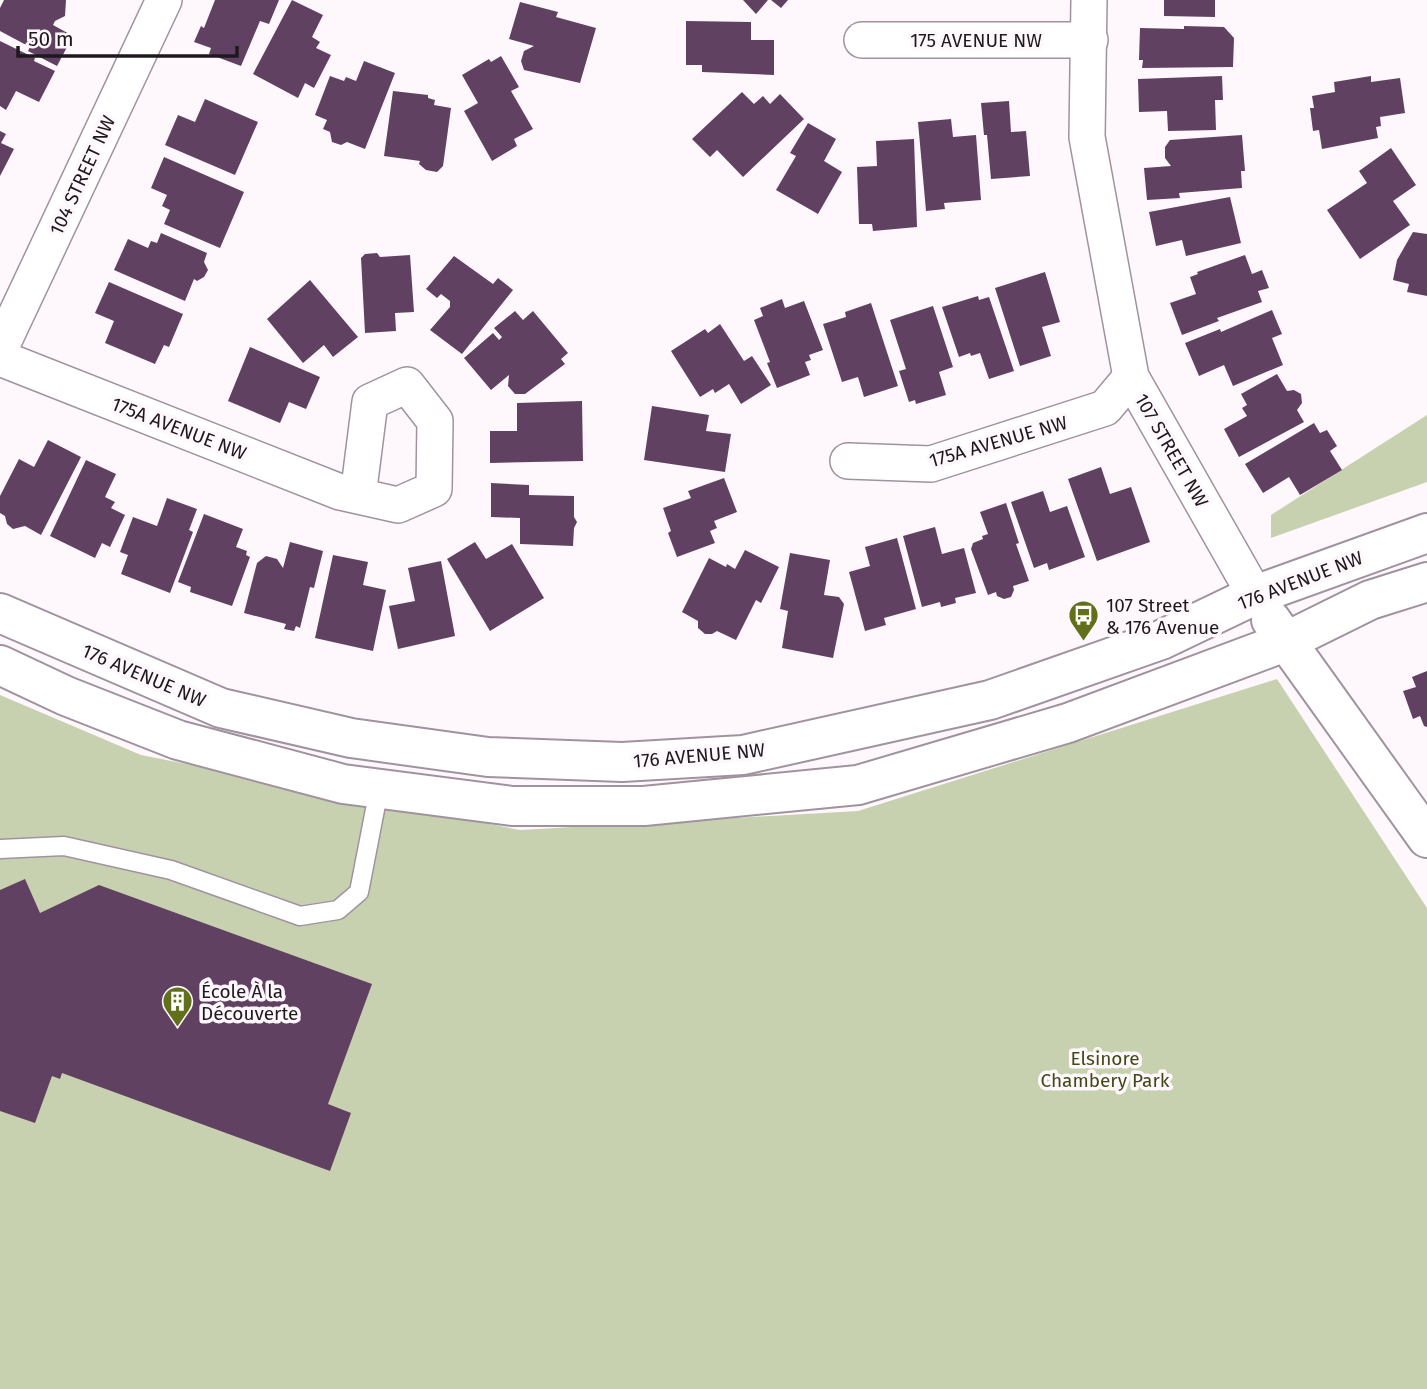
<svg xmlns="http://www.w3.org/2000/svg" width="1427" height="1389" viewBox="0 0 1427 1389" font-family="'Fira Sans',sans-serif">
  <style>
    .green { fill: #c8d1af }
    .building { fill: #614161 }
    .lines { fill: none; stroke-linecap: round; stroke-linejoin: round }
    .service-casing { stroke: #a0939f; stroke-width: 21 }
    .minor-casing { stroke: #a0939f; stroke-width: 38 }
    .tertiary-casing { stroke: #a0939f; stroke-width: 42 }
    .service { stroke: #fff; stroke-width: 18 }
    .minor { stroke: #fff; stroke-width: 35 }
    .tertiary { stroke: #fff; stroke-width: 38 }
    .labels { text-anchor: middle; stroke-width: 7; stroke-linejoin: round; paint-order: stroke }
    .street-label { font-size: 19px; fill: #1e191e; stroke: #fef8fd }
    .poi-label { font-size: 19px; fill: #1e191e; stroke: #fef8fd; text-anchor: start }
    .park-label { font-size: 19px; fill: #404a14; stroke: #fef8fd }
  </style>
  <rect width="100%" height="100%" fill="#fef8fd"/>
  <g class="green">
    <path d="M1427 415V482L1271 538V515Z"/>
    <path d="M1277 679 1427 908V1389H0V695L141 755 520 830 858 811Z"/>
  </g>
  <g class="building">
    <path d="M4 0H66L65 16 55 21 53 25 73 36 57 66 28 51 30 47 0 31V8Z"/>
    <path d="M215 0H279L269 24 260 21 241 66 209 54 211 48 194 42 201 26 204 28Z"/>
    <path d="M292 0 323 15 312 37 320 42 316 48 331 55 314 88 305 83 298 98 253 74Z"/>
    <path d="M743 0H768L756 14Z"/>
    <path d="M771 0H788L781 8Z"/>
    <path d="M1164 0H1215V17L1164 16Z"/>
    <path d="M520 2 558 12 556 17 596 28 580 83 524 70 521 61 524 51 534 46 509 39Z"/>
    <path d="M686 21 751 22V40H774V75L702 72V65H686Z"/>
    <path d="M1184 26 1224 27 1234 38 1233 67 1142 68 1143 60H1139L1140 28 1184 29Z"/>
    <path d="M0 41 35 58 34 61 55 71 39 102 16 91 6 110 0 106Z"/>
    <path d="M501 56 519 87 511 91 533 129 514 139 517 146 492 161 464 111 478 103 462 75 489 59 491 62Z"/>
    <path d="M364 61 395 73 365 149 347 142 341 145 332 142 330 132 323 129 327 120 315 115 330 76 344 81 346 77 356 81Z"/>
    <path d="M1222 76 1223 100H1215L1216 130 1168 131 1167 111 1139 112 1138 79Z"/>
    <path d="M1371 76V82L1400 78 1405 113 1380 117 1381 126 1376 127 1378 138 1322 149 1319 130 1313 131 1310 108H1314L1312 96 1335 92 1334 82Z"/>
    <path d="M393 91 428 95V98L435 100 434 105 451 108 443 166 437 172 426 170 419 164 420 161 384 156Z"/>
    <path d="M742 92 754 104 763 96 770 104 780 94 804 119 743 177 717 150 710 157 692 139Z"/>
    <path d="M205 99 258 122 235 175 165 145 178 115 195 122Z"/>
    <path d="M1009 101 1011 132 1026 131 1030 176 991 179 987 135H984L981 103Z"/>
    <path d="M951 119 953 137 976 135 981 200 944 203 945 209 926 211 918 122Z"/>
    <path d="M808 123 836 139 824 161 842 172 818 214 776 190 796 156 790 153Z"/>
    <path d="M0 131 6 134 1 143 14 149 0 176Z"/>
    <path d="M1242 135 1245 171H1241L1242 188 1179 193 1180 198 1147 200 1144 168 1171 166 1165 158V147L1170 140Z"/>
    <path d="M914 139 917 227 873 231 872 224H859L857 167 877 166 876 141Z"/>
    <path d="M1391 148 1416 185 1393 201 1410 225 1360 259 1327 210 1367 183 1359 171Z"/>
    <path d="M164 157 244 192 220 248 164 224 170 210 162 206 167 195 151 188Z"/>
    <path d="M1230 197 1241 243 1186 256 1182 240 1156 246 1149 212Z"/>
    <path d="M1413 232 1427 234V296L1407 292 1409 284 1393 280 1397 260Z"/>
    <path d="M161 233 207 253 204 262 208 270 204 277 197 281 194 279 185 301 114 270 128 239 148 248 151 241 157 243Z"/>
    <path d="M377 253 380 257 410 255 414 312 395 313 396 331 365 333 361 258 365 254Z"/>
    <path d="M1245 255 1252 274 1262 270 1269 288 1258 291 1262 302 1217 318 1219 321 1182 335 1170 303 1196 294 1190 277 1198 274 1197 272Z"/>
    <path d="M454 256 493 284 498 278 513 290 462 354 430 330 450 307V301L441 294 437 298 426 289Z"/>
    <path d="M1045 272 1060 322 1042 327 1051 356 1020 366 995 288Z"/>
    <path d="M310 280 358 337 333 357 324 345 303 363 267 319Z"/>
    <path d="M109 282 183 314 169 347 164 345 155 364 105 343 114 321 95 313Z"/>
    <path d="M978 296 979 300 989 297 1014 371 989 379 980 353 971 356 970 353 959 357 942 307Z"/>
    <path d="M782 299 785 308 804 301 823 350 809 355 811 360 805 362 810 375 777 388 767 363 770 362 754 320 763 316 760 308Z"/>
    <path d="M871 303 898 386 864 397 858 377 842 382 823 324 846 317 845 312Z"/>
    <path d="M933 306 953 367 939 372 946 395 916 404 915 400 909 402 899 371 906 369 890 320Z"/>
    <path d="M1272 310 1282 334 1272 338 1283 365 1233 386 1224 365 1199 376 1185 343 1220 329 1221 332Z"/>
    <path d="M515 311 523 320 533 311 568 353 561 359 565 364 525 394H515L508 386 509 375 491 390 464 358 493 333 499 340 502 337 494 328Z"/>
    <path d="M720 324 744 361 752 356 771 385 741 404 729 384 715 393 713 389 700 397 671 351 705 329 708 333Z"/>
    <path d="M250 347 320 377 306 409 289 402 280 423 228 401Z"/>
    <path d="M1277 374 1287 391 1294 390 1301 394 1302 403 1297 410 1304 422 1239 457 1224 429 1247 416 1242 408 1247 405 1241 394Z"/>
    <path d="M582 401 583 461 490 463V431H517V403Z"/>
    <path d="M652 406 709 415 706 431 731 434 725 472 644 460Z"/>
    <path d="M1314 423 1320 433 1327 430 1337 446 1330 451 1342 470 1300 495 1289 477 1263 493 1245 464Z"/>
    <path d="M48 440 81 457 41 535 25 526 13 529 7 524 5 516 0 513V496L19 459 34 467Z"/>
    <path d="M86 460 116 474 105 497 115 502 111 508 125 515 110 547 102 543 95 558 50 536Z"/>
    <path d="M1101 467 1110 494 1131 487 1150 542 1097 561 1068 479Z"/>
    <path d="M724 478 737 512 714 521 717 528 710 531 715 543 677 557 668 533 671 531 663 508 691 498 688 491Z"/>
    <path d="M491 483 529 485V495L574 496V517L577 522 574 528 573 546 520 544V518L491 517Z"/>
    <path d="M1043 491 1050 512 1067 506 1085 557 1049 570 1047 563 1034 568 1011 502Z"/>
    <path d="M167 498 197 509 189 530 193 532 170 593 121 574 128 555 120 552 133 517 157 526Z"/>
    <path d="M1006 503 1019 543 1016 544 1029 581 1013 586 1014 590 1011 597 1004 599 997 596 996 592 988 595 971 549 973 543 983 539 982 536 988 534 980 512Z"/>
    <path d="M204 514 243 529 236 547 247 551 246 555 250 557 232 606 190 592 191 587 178 582Z"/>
    <path d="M935 527 942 554 964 548 976 593 955 598 956 603 941 607 940 602 922 607 903 536Z"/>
    <path d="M897 538 916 609 884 618 886 625 865 631 849 572 870 566 865 547Z"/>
    <path d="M290 542 323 551 314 588 310 587 300 628 296 626 294 631 284 629 286 624 244 613 257 563 266 556 277 559 283 568Z"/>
    <path d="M475 542 486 559 512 544 544 598 490 631 447 559Z"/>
    <path d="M745 550 779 567 761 603 756 600 736 640 717 631 712 634H705L698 628V621L682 612 709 558 726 567 727 564 735 569Z"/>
    <path d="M790 553 830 560 824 595 839 597 844 604 833 658 782 648 788 611 780 609Z"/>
    <path d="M333 555 368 562 363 585 386 590 373 651 315 638Z"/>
    <path d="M441 561 455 636 398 649 389 606 415 601 408 568Z"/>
    <path d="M1427 671V727L1424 726 1420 716 1413 719 1403 691 1416 687 1412 677Z"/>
    <path d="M25 879 40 913 99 885 372 984 328 1104 351 1113 330 1171 62 1073 60 1079 52 1076 35 1123 0 1111V890Z"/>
  </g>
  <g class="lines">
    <defs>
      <path id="service" d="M0 849 64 846 171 870 300 916 338 910 359 892 379 789"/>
      <g id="minor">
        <path d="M1089 0 1087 137 1131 377 1255 595"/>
        <path d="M862 40H1090"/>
        <path d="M0 349 164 0"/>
        <path d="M0 358 340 492 398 505 434 489 435 421 407 385 370 402 358 496"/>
        <path d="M848 461 931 464 1105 408 1131 377"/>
      </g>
      <g id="tertiary">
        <path d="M0 613 221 708 351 738 488 757 622 762 743 755 990 700 1161 640 1255 595 1427 533"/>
        <path d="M1271 620 1427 838"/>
        <path d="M0 665 66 696 178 740 343 784 512 806H644L858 785 1068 723 1285 642 1370 600 1427 582"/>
      </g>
    </defs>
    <use href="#service" class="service-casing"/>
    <use href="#minor" class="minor-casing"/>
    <use href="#tertiary" class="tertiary-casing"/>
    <use href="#service" class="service"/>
    <use href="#minor" class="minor"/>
    <use href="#tertiary" class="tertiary"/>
  </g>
  <defs>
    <symbol id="bus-pin" viewBox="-11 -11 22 30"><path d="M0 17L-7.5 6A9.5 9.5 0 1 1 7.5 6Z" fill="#62701c" stroke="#fef8fd"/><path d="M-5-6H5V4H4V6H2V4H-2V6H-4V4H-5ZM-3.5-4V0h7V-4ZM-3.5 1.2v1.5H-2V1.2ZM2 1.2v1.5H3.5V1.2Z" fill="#fff"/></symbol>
    <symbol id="building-pin" viewBox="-11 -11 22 30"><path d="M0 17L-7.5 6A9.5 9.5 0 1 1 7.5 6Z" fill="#62701c" stroke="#fef8fd"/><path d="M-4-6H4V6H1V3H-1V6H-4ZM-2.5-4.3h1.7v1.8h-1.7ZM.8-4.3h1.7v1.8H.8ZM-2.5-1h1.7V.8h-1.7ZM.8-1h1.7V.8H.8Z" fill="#fff"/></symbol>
  </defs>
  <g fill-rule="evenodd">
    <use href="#bus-pin" x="1066" y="598" width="35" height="47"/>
    <use href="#building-pin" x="160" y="984" width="35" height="47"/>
  </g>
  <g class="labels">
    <g class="street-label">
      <text x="976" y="47">175 AVENUE NW</text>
      <text transform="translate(82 175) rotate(-65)" y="7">104 STREET NW</text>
      <text transform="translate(179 428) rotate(21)" y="7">175A AVENUE NW</text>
      <text transform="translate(998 441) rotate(-16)" y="7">175A AVENUE NW</text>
      <text transform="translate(1172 450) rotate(60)" y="7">107 STREET NW</text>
      <text transform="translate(1300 580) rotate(-21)" y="7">176 AVENUE NW</text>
      <text transform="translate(144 675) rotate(23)" y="7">176 AVENUE NW</text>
      <text transform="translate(699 755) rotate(-5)" y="7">176 AVENUE NW</text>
    </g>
    <g class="poi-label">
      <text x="1106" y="612">107 Street<tspan x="1106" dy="22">&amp; 176 Avenue</tspan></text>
      <text x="201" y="998">École À la<tspan x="201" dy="22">Découverte</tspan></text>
    </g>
    <g class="park-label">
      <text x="1105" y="1065">Elsinore<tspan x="1105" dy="22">Chambery Park</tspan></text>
    </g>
  </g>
  <path d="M18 46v10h219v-10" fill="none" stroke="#1e191e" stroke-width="3.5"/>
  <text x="28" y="46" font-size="21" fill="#1e191e" stroke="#fef8fd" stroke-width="5" paint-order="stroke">50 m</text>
</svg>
